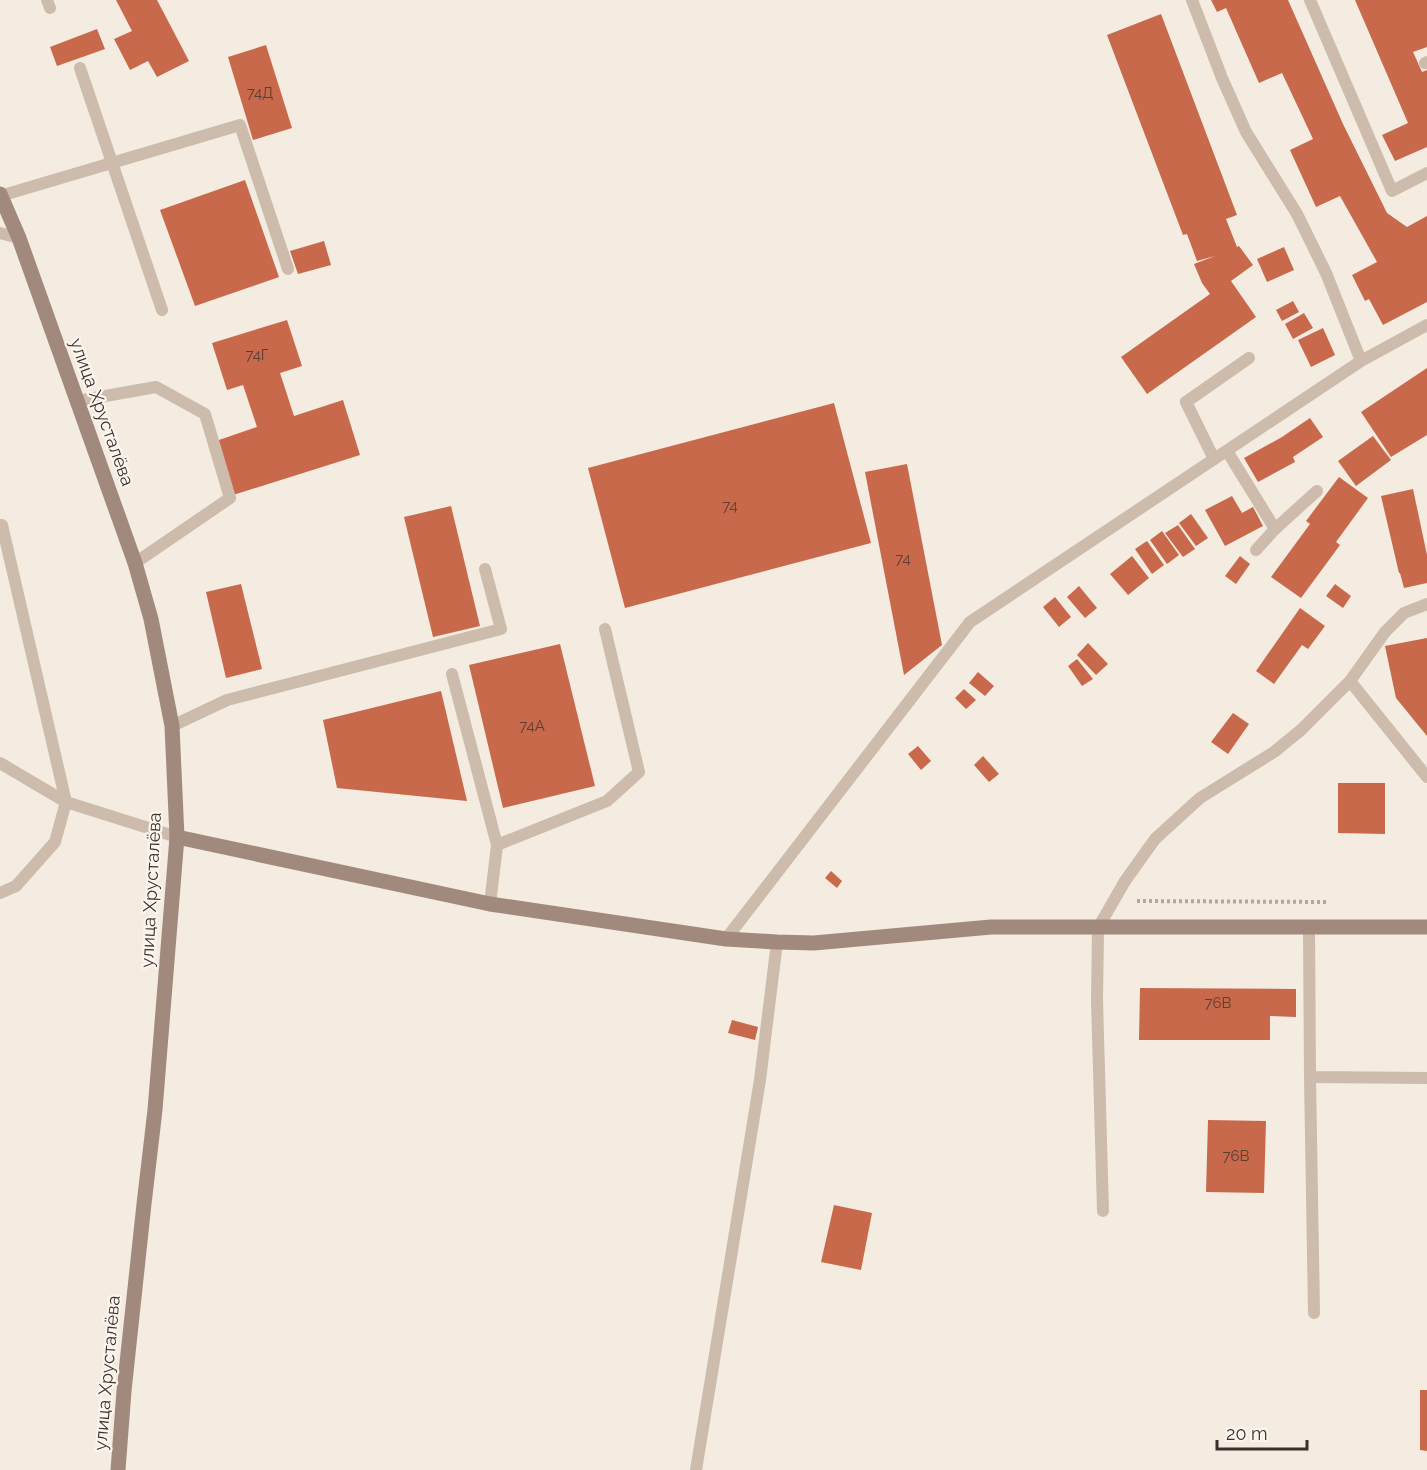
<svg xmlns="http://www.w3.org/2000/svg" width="1427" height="1470" viewBox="0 0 1427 1470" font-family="Raleway,sans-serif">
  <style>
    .building { fill: #c8694b }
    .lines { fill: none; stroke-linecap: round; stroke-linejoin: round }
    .path { stroke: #b9a596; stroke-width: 4; stroke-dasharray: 3 3; stroke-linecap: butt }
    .lane { stroke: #cdbbac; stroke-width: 12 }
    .secondary { stroke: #a18a7d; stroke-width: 15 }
    .labels { text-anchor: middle; stroke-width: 4.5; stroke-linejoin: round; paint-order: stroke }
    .number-label { font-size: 15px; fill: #5e3e33 }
    .street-label { font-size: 18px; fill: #3b302b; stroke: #fbf5ee }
  </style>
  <rect width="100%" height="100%" fill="#f4ebe1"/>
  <g class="building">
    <path d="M116 0H157L189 61 157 77 148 61 130 70 114 39 132 31Z"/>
    <path d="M1211 0H1288L1343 124 1387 213 1407 227 1427 216V302L1383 325 1369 299 1365 301 1352 275 1377 262 1340 196 1316 207 1290 150 1313 139 1282 73 1259 83 1226 8 1217 12Z"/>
    <path d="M1355 0H1427V47L1413 52 1422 72 1427 70V147L1395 161 1382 135 1408 123Z"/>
    <path d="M1161 14 1237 215 1226 219 1237 247 1239 246 1253 265 1231 281 1256 317 1147 394 1121 357 1210 294 1202 283 1194 264 1215 256 1197 261 1187 234 1183 235 1107 35Z"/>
    <path d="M97 29 105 49 57 66 50 47Z"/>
    <path d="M266 45 292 128 253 140 228 57Z"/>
    <path d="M245 180 279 277 195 306 160 210Z"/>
    <path d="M324 241 331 265 298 274 290 251Z"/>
    <path d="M1284 247 1294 270 1267 282 1257 259Z"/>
    <path d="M1293 301 1299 312 1282 321 1276 310Z"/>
    <path d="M1304 313 1313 328 1293 339 1285 324Z"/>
    <path d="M287 320 302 366 280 373 294 416 343 400 360 455 233 495 216 441 257 427 243 385 227 390 212 343Z"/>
    <path d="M1323 328 1335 355 1311 367 1298 340Z"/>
    <path d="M1427 368V435L1391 457 1361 412Z"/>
    <path d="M834 403 871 543 625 608 588 468Z"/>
    <path d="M1310 418 1323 437 1293 457 1295 462 1258 482 1244 458 1282 437Z"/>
    <path d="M1373 436 1391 460 1356 486 1338 461Z"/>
    <path d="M907 464 942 645 904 675 865 472Z"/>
    <path d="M1339 477 1368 498 1336 542 1340 545 1301 598 1271 577 1310 524 1306 521Z"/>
    <path d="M1413 489 1427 555V583L1404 588 1400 573H1399L1381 496Z"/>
    <path d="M1232 496 1242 513 1253 507 1263 526 1225 546 1205 510Z"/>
    <path d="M451 506 480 626 433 637 404 517Z"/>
    <path d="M1191 514 1208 538 1196 546 1179 523Z"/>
    <path d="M1178 525 1195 549 1183 557 1165 533Z"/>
    <path d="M1162 531 1179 555 1167 564 1150 540Z"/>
    <path d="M1147 541 1164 565 1152 574 1135 549Z"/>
    <path d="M1132 556 1149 578 1128 595 1110 574Z"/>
    <path d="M1240 556 1250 564 1236 584 1225 576Z"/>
    <path d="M241 584 262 669 226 678 206 592Z"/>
    <path d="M1335 584 1351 596 1343 608 1326 596Z"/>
    <path d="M1079 586 1097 608 1085 618 1067 597Z"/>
    <path d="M1055 597 1071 617 1059 627 1043 607Z"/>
    <path d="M1300 608 1325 626 1308 649 1302 645 1274 684 1256 671Z"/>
    <path d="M1427 638V736L1396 698 1385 646Z"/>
    <path d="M1088 643 1108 664 1096 675 1077 655Z"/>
    <path d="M560 644 595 786 503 808 469 665Z"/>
    <path d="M1077 659 1093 679 1082 686 1068 666Z"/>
    <path d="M978 672 994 686 985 696 969 683Z"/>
    <path d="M964 689 976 700 966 709 955 698Z"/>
    <path d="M441 691 467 801 337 788 323 720Z"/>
    <path d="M1233 713 1249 724 1228 754 1211 742Z"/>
    <path d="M918 746 931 761 921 770 908 754Z"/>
    <path d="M983 756 999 774 989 782 974 765Z"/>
    <path d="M1338 783H1385V834L1338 833Z"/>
    <path d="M831 871 842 881 837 888 825 878Z"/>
    <path d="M1140 988 1296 989V1017L1270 1016V1040H1139Z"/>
    <path d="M732 1020 758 1027 755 1040 728 1033Z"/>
    <path d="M1208 1120 1266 1121 1264 1193 1206 1192Z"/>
    <path d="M834 1205 872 1213 861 1270 821 1262Z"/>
    <path d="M1420 1390H1427V1451L1420 1450Z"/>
  </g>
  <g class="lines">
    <path class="path" d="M1137 901 1328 902"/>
    <g class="lane">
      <path d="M47 0 50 8"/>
      <path d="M1192 0 1222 78 1246 132 1297 214 1326 273 1361 361"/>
      <path d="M1310 0 1392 191 1427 173"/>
      <path d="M1425 63 1427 62"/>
      <path d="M80 68 162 310"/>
      <path d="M0 196 240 125 288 269"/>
      <path d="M0 233 19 238"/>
      <path d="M77 401 156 387 205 414 230 498 135 563"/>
      <path d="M1227 451 1275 529 1317 491"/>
      <path d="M1214 459 1186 402 1249 358"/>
      <path d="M0 526 2 525 66 802 177 837"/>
      <path d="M1256 550 1275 529"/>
      <path d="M452 674 497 845 490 904"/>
      <path d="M1350 681 1427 777"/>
      <path d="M172 726 227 700 501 629 485 569"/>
      <path d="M0 763 66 802 55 842 16 886 0 893"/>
      <path d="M497 845 607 801 639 772 605 629"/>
      <path d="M1309 927 1310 1077 1427 1078"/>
      <path d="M726 939 970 622 1361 361 1427 325"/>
      <path d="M1310 1077 1314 1313"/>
      <path d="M1103 1211 1097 1000 1098 928 1125 881 1155 839 1200 798 1274 752 1301 730 1350 681 1385 632 1404 613 1427 604"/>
      <path d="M696 1470 760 1080 777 942"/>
    </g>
    <g class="secondary">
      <path d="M0 194 19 238 135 563 151 619 172 726 177 837 155 1110 144 1204 124 1391 118 1470"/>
      <path d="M177 837 490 904 726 939 777 942 814 943 991 927H1427"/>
    </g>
  </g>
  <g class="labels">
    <g class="number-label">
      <text x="260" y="98">74Д</text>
      <text x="257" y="360">74Г</text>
      <text x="730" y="511">74</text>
      <text x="903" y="564">74</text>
      <text x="532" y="731">74А</text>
      <text x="1218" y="1008">76В</text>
      <text x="1236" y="1161">76В</text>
    </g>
    <g class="street-label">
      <text transform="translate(102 412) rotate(70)" y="6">улица Хрусталёва</text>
      <text transform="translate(151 890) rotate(-87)" y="6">улица Хрусталёва</text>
      <text transform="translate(107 1373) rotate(-85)" y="6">улица Хрусталёва</text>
    </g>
  </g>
  <path d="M1217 1440v9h90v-9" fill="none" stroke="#3b302b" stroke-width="3"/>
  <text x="1226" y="1440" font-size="18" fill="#3b302b" stroke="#fbf5ee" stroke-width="4.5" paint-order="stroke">20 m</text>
</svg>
